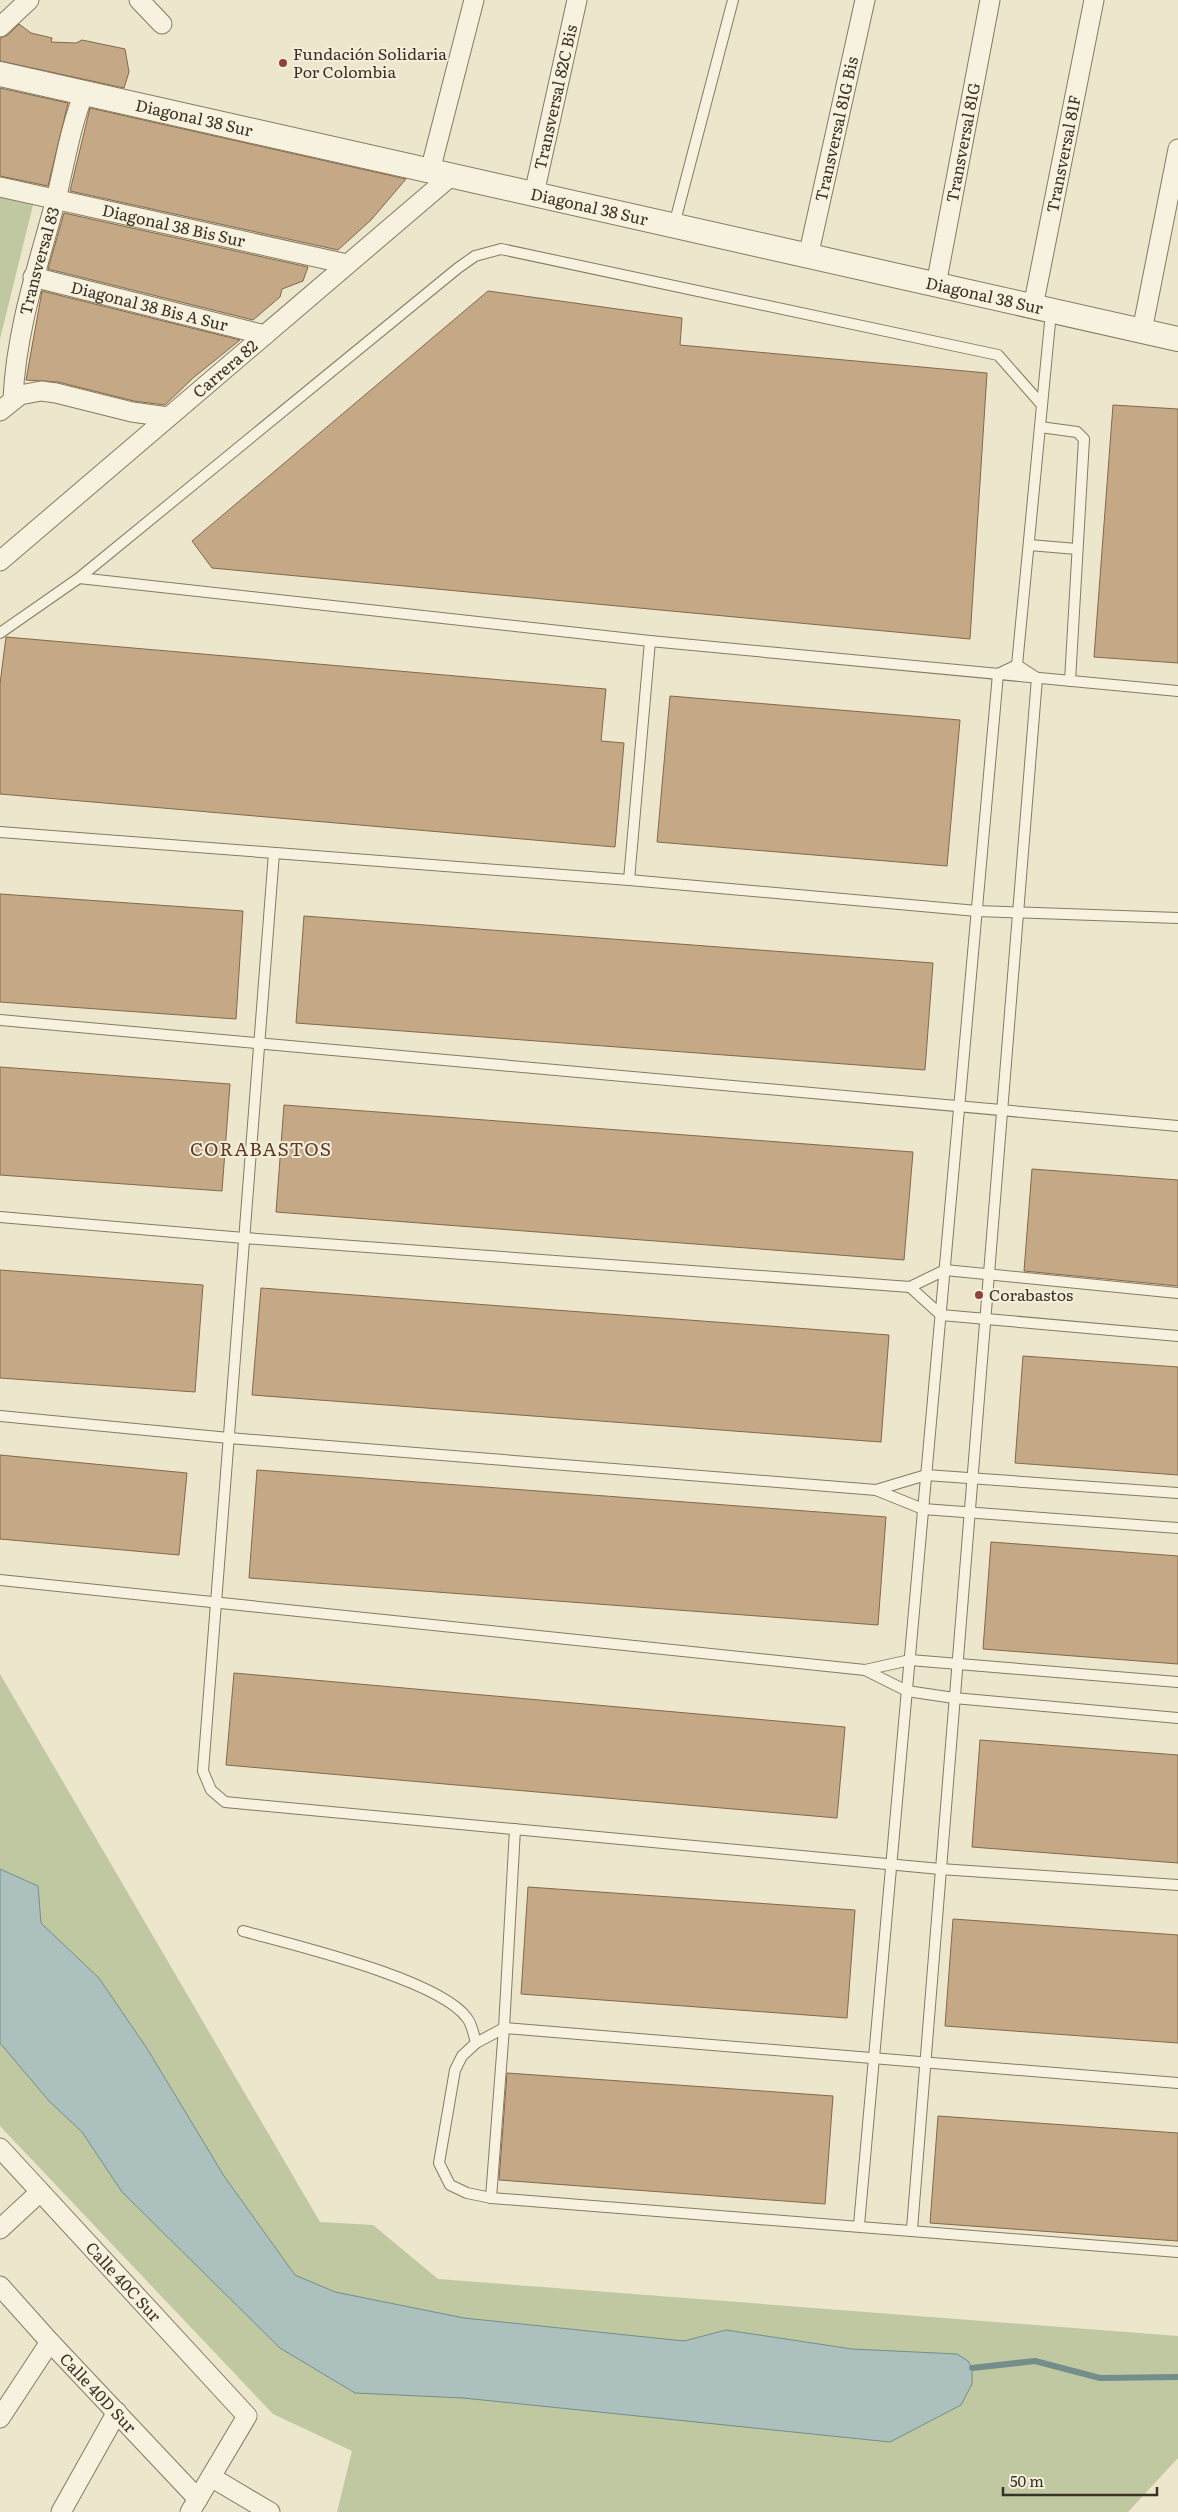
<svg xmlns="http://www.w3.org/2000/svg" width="1178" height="2512" viewBox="0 0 1178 2512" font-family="Literata,serif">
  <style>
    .green { fill: #bfc8a1 }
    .water { fill: #acc0bd; stroke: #738e8b }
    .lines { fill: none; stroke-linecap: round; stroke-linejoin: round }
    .stream { stroke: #738e8b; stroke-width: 6 }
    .building { fill: #c5a886; stroke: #83684a }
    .service-casing { stroke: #877a61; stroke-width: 12 }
    .minor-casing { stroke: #877a61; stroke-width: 21 }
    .tertiary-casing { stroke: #877a61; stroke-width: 26 }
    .service { stroke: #f6f2df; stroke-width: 10 }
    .minor { stroke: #f6f2df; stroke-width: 19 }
    .tertiary { stroke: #f6f2df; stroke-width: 24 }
    .poi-dot { fill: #904237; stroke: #f3efdb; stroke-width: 2 }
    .labels { text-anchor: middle; stroke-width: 4; stroke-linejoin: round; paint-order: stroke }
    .poi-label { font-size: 16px; fill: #393123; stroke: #f3efdb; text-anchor: start }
    .street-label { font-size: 16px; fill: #393123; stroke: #f3efdb }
    .quarter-label { font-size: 19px; letter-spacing: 1px; fill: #613b27; stroke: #f3efdb }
  </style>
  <rect width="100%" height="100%" fill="#ebe6cc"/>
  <g class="green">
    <path d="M0 194 34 201 0 339Z"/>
    <path d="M0 1674 320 2222 373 2225 438 2279 1178 2336V2458L1128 2512H337L352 2451 273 2414 0 2126Z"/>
  </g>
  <path class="water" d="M0 1869 38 1886 41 1923 99 1978 148 2050 224 2176 295 2275 335 2292 464 2318 684 2341 726 2330 852 2349 957 2354 968 2361 972 2368V2384L961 2405 890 2442 463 2398 355 2393 280 2348 122 2192 82 2132 49 2101 0 2043Z"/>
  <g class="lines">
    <path class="stream" d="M972 2368 1035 2361 1100 2378 1178 2377"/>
  </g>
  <g class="building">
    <path d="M19 24 31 33 52 38 51 42 76 43 82 40 125 49 129 72 124 88 0 61V38L8 35Z"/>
    <path d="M0 88 68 103 48 186 0 176Z"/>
    <path d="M90 108 406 179 371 220 338 250 70 191Z"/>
    <path d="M64 213 308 267 303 281 282 289 280 297 253 320 48 269Z"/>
    <path d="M42 291 240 340 193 378 165 405 134 401 58 382 26 380Z"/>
    <path d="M488 291 682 318 680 345 987 373 970 639 212 568 192 541Z"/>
    <path d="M1113 405 1178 409V663L1094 657Z"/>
    <path d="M6 637 606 689 601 741 624 743 615 847 0 794V684Z"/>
    <path d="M670 696 960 720 947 866 657 842Z"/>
    <path d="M0 894 243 911 236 1019 0 1002Z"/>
    <path d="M304 916 933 963 925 1070 296 1023Z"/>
    <path d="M0 1067 230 1084 222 1191 0 1175Z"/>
    <path d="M284 1105 913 1152 904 1260 276 1212Z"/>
    <path d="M1032 1169 1178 1180V1286L1024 1271Z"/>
    <path d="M0 1270 203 1285 195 1392 0 1378Z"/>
    <path d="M261 1288 889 1335 881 1442 252 1395Z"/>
    <path d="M1023 1356 1178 1367V1475L1015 1463Z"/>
    <path d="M0 1455 187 1473 179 1555 0 1539Z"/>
    <path d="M257 1470 886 1517 878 1625 249 1578Z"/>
    <path d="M991 1542 1178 1556V1664L983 1649Z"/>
    <path d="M234 1673 845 1727 837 1818 226 1765Z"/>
    <path d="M980 1740 1178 1755V1863L972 1847Z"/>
    <path d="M528 1887 855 1910 847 2018 521 1994Z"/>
    <path d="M953 1919 1178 1935V2043L945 2026Z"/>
    <path d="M507 2073 833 2096 825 2204 499 2180Z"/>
    <path d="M938 2116 1178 2133V2241L930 2223Z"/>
  </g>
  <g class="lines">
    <defs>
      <g id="service">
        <path d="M674 225 733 0"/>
        <path d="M1040 427 1077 432 1084 439 1070 681"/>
        <path d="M1029 545 1077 549"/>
        <path d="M79 578 458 268 475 256 501 249 998 355 1042 405"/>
        <path d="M0 633 79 578 650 641 1178 691"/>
        <path d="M1017 665 1051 312"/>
        <path d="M0 832 629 880 977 911 1178 918"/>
        <path d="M274 853 203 1771 211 1790 225 1802 940 1869 1178 1885"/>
        <path d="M629 880 650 641"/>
        <path d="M0 1020 1178 1126"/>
        <path d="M0 1217 244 1238 910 1287 945 1270 1178 1293"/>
        <path d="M910 1287 941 1315 1178 1336"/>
        <path d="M0 1416 229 1438 876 1490 923 1509 1178 1528"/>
        <path d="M876 1490 926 1475 1178 1493"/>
        <path d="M0 1580 865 1670 910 1660 1178 1682"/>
        <path d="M865 1670 907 1691 954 1698 1178 1718"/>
        <path d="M515 1829 504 2028 476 2043 462 2056 455 2070 439 2163 450 2185 467 2193 491 2198 1178 2252"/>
        <path d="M243 1931C293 1945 439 1979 467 2018 472 2024 474 2036 476 2043"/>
        <path d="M491 2198 504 2028 1178 2083"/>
        <path d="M859 2225 998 674 1017 665"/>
        <path d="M912 2229 1037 678 1017 665"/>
      </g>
      <g id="minor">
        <path d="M139 0 162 24"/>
        <path d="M0 27 29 0"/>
        <path d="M430 171 474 0"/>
        <path id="s1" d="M0 187 347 264"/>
        <path id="s2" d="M534 194 577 0"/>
        <path id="s3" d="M808 257 865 0"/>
        <path id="s4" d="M33 277 265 335"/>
        <path id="s5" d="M936 285 990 0"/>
        <path id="s6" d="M1033 307 1094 0"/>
        <path d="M1142 331 1178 149"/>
        <path id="s7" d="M13 399C16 330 38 266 56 199 65 163 70 128 84 93"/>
        <path d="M0 411 20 395 41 391 56 393 132 412 168 417"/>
        <path id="s8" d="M0 561 451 176"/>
        <path id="s9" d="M0 2148 247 2416 190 2512"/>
        <path d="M0 2229 40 2192"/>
        <path id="s10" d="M0 2286 50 2342 198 2499"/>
        <path d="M0 2418 50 2342"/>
        <path d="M211 2477 270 2512"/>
        <path d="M61 2512 117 2412"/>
      </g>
      <g id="tertiary">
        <path id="s11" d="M0 74 1178 339"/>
      </g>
    </defs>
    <use href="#service" class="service-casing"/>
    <use href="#minor" class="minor-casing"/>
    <use href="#tertiary" class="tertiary-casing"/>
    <use href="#service" class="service"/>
    <use href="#minor" class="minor"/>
    <use href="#tertiary" class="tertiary"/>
  </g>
  <g class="poi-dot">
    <circle cx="283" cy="63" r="5"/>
    <circle cx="979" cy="1295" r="5"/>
  </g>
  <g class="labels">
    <g class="poi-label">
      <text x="293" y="60">Fundación Solidaria<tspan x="293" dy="18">Por Colombia</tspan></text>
      <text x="989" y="1301">Corabastos</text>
    </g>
    <g class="street-label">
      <text dy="6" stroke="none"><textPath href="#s2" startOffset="99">Transversal 82C Bis</textPath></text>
      <text dy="6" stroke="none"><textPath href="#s11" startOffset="199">Diagonal 38 Sur</textPath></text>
      <text dy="6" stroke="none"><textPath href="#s3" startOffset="131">Transversal 81G Bis</textPath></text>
      <text dy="6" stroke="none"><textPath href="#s5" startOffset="145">Transversal 81G</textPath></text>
      <text dy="6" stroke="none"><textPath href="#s6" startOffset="156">Transversal 81F</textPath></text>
      <text dy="6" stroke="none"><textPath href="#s11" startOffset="604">Diagonal 38 Sur</textPath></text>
      <text dy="6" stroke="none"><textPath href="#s1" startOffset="178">Diagonal 38 Bis Sur</textPath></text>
      <text dy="6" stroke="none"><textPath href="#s7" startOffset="141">Transversal 83</textPath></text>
      <text dy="6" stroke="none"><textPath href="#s11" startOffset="1009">Diagonal 38 Sur</textPath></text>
      <text dy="6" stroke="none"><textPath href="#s4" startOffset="120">Diagonal 38 Bis A Sur</textPath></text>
      <text dy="6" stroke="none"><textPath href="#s8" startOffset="296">Carrera 82</textPath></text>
      <text dy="6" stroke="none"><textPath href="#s9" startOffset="182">Calle 40C Sur</textPath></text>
      <text dy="6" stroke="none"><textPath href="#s10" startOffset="145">Calle 40D Sur</textPath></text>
    </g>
    <g class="quarter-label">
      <text x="261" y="1156">CORABASTOS</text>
    </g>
  </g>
  <path d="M1003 2487v8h154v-8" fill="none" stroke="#393123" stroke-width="2.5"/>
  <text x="1010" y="2487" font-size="15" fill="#393123" stroke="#f3efdb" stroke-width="4" paint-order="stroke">50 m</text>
</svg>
